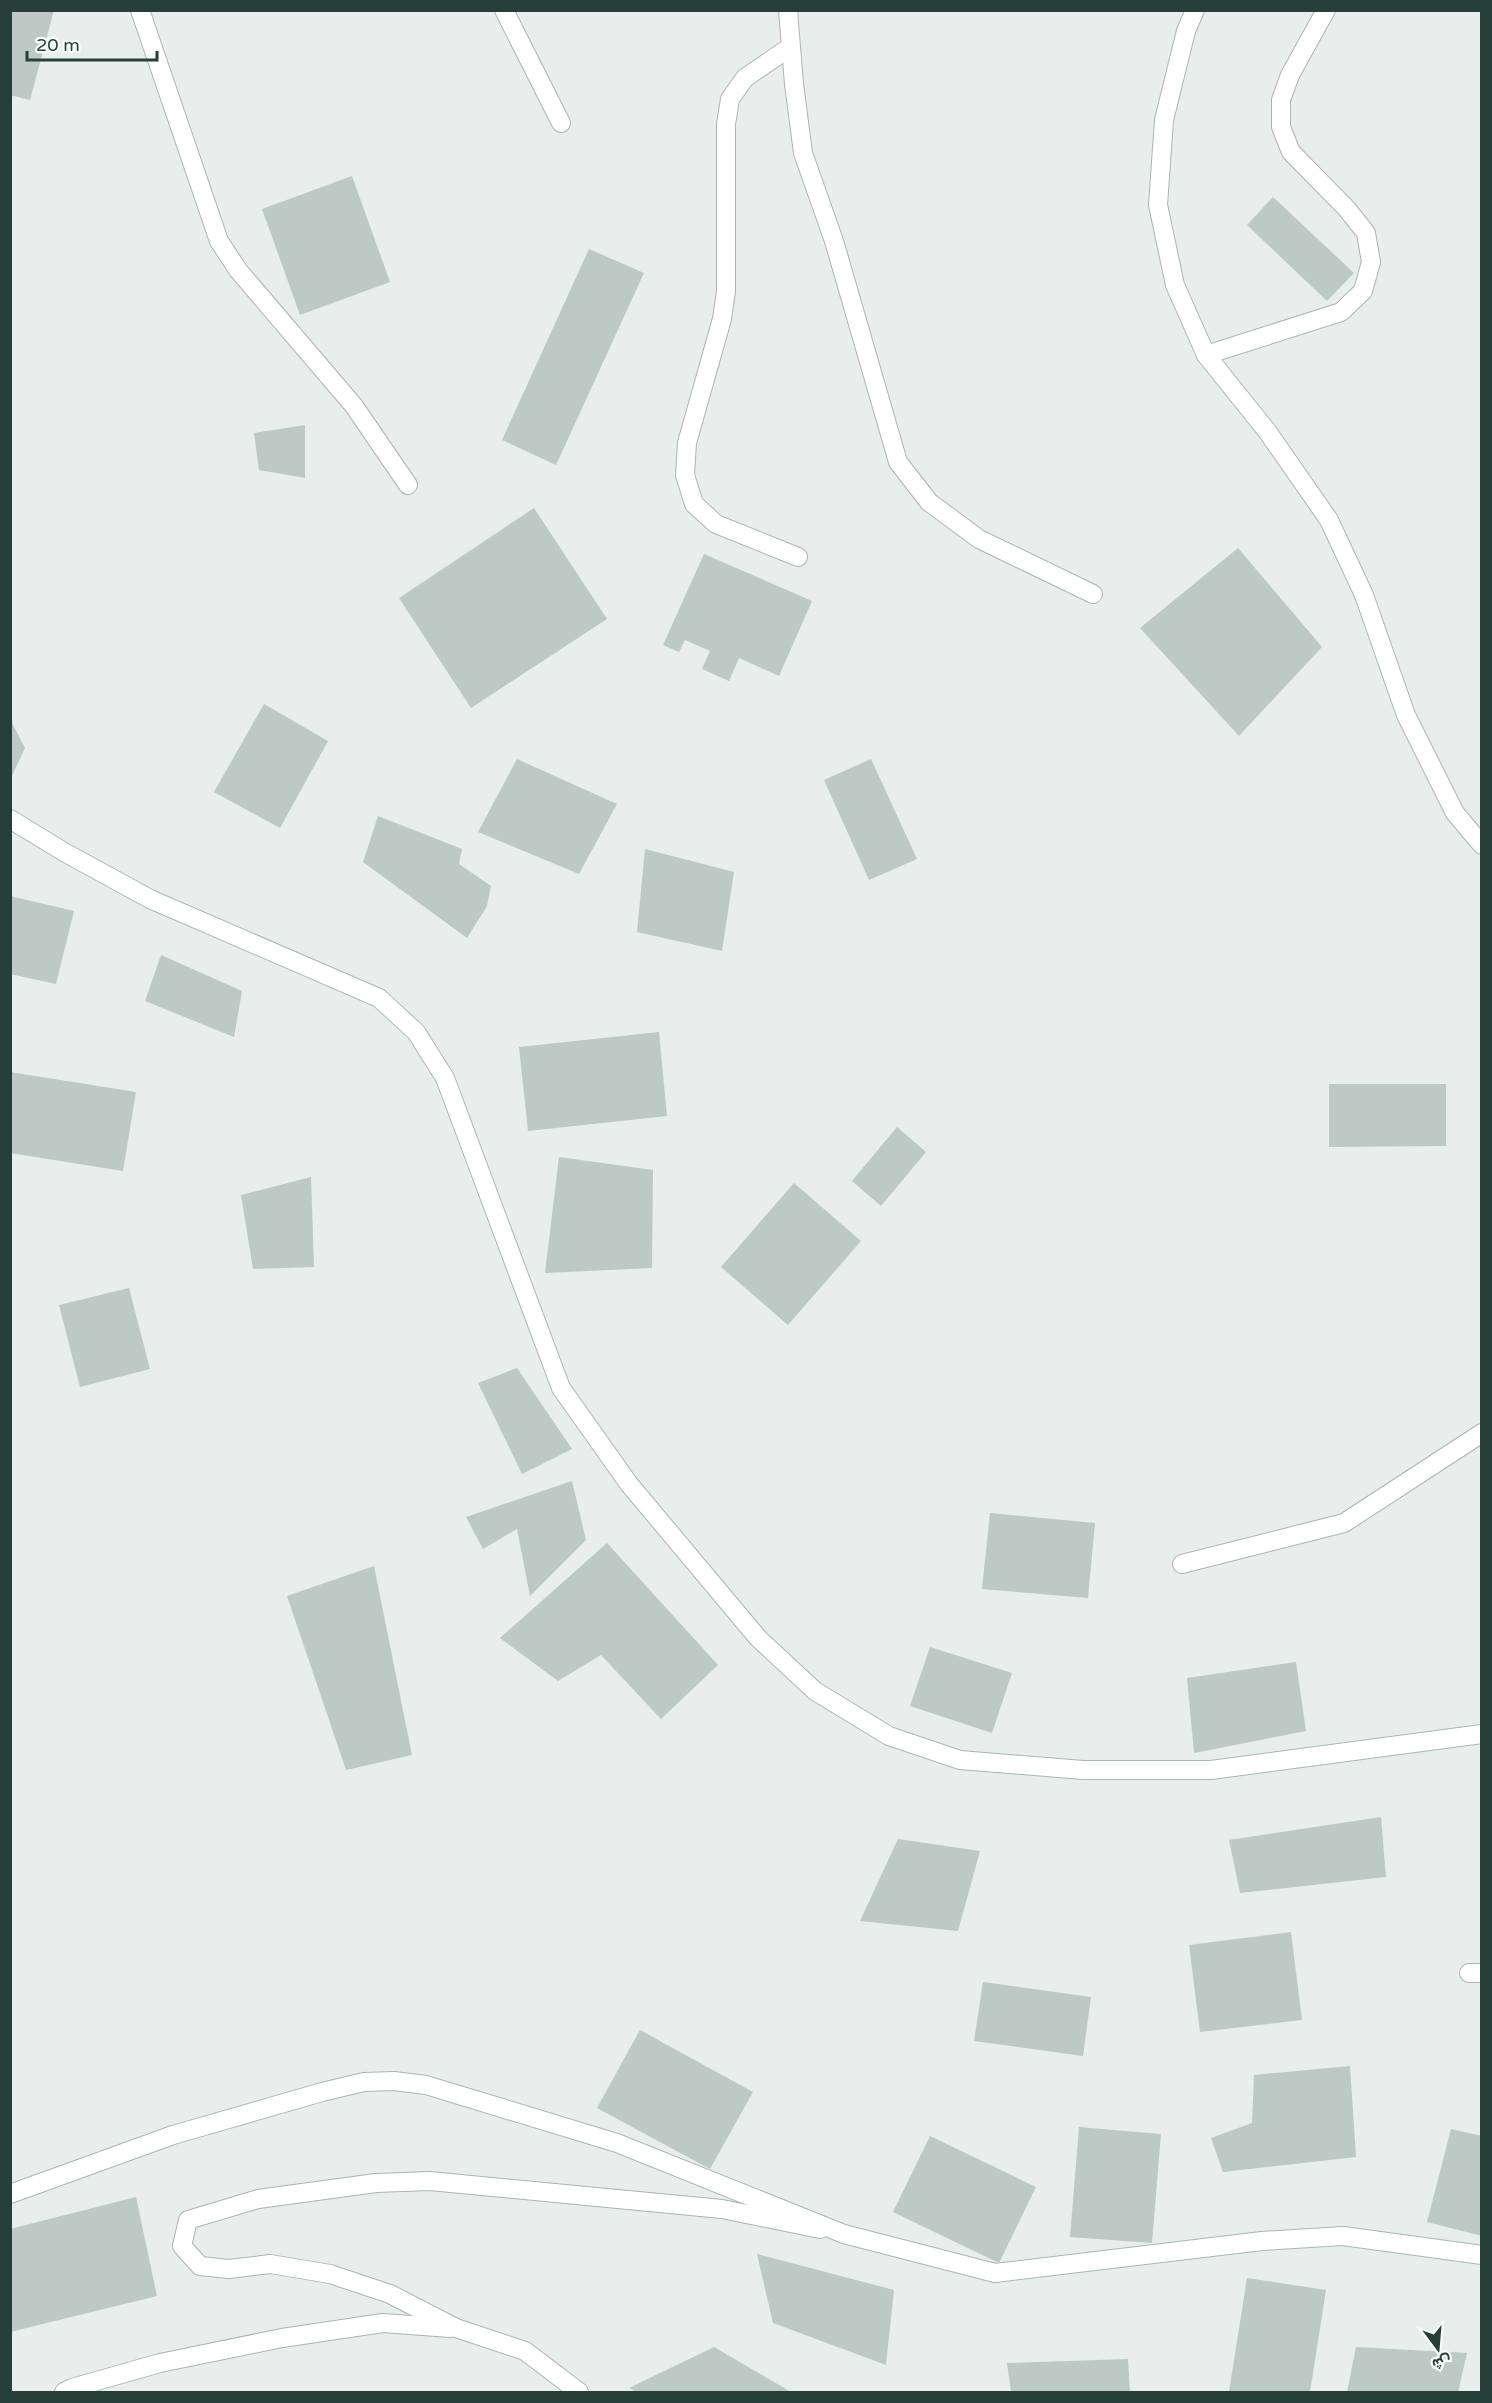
<svg xmlns="http://www.w3.org/2000/svg" width="1492" height="2403" viewBox="0 0 1492 2403" font-family="'Varela Round',Vazirmatn,sans-serif">
  <style>
    .building { fill: #bcc9c4 }
    .lines { fill: none; stroke-linecap: round; stroke-linejoin: round }
    .lane-casing { stroke: #a9b6b2; stroke-width: 20 }
    .street-casing { stroke: #a9b6b2; stroke-width: 20 }
    .secondary-casing { stroke: #a6b9b2; stroke-width: 20 }
    .lane { stroke: #fff; stroke-width: 18 }
    .street { stroke: #fff; stroke-width: 18 }
    .secondary { stroke: #fff; stroke-width: 18 }
  </style>
  <rect width="100%" height="100%" fill="#e7eeeb"/>
  <g class="building">
    <path d="M10 10H54L30 100 10 95Z"/>
    <path d="M352 176 390 282 300 315 262 209Z"/>
    <path d="M1273 197 1354 273 1327 301 1247 225Z"/>
    <path d="M589 249 644 273 556 465 502 440Z"/>
    <path d="M305 425V478L259 470 254 433Z"/>
    <path d="M534 508 607 619 471 708 399 598Z"/>
    <path d="M1238 548 1322 647 1239 736 1140 628Z"/>
    <path d="M704 554 812 601 779 676 739 658 729 681 702 669 710 651 685 640 679 652 663 645Z"/>
    <path d="M264 704 328 741 280 828 214 792Z"/>
    <path d="M10 719 25 748 10 780Z"/>
    <path d="M517 759 617 804 579 874 478 832Z"/>
    <path d="M871 759 917 859 869 880 824 780Z"/>
    <path d="M378 816 462 849 459 864 491 886 487 906 467 938 363 862Z"/>
    <path d="M645 849 734 872 722 951 637 932Z"/>
    <path d="M10 896 74 911 56 984 10 974Z"/>
    <path d="M161 955 242 991 234 1037 145 1001Z"/>
    <path d="M659 1032 667 1116 528 1131 519 1047Z"/>
    <path d="M10 1072 136 1092 123 1171 10 1153Z"/>
    <path d="M1329 1084H1446V1146L1329 1147Z"/>
    <path d="M897 1127 926 1152 881 1206 852 1181Z"/>
    <path d="M559 1157 653 1170 652 1268 545 1273Z"/>
    <path d="M311 1177 314 1267 253 1269 241 1195Z"/>
    <path d="M794 1183 861 1241 788 1325 721 1267Z"/>
    <path d="M129 1288 150 1369 80 1387 59 1305Z"/>
    <path d="M517 1368 572 1449 522 1474 478 1383Z"/>
    <path d="M572 1481 586 1540 530 1596 517 1529 483 1549 466 1517Z"/>
    <path d="M990 1513 1095 1523 1088 1598 982 1589Z"/>
    <path d="M607 1543 718 1665 661 1719 601 1655 558 1681 500 1638Z"/>
    <path d="M374 1566 412 1755 346 1770 287 1596Z"/>
    <path d="M930 1647 1012 1673 992 1733 910 1706Z"/>
    <path d="M1296 1662 1306 1731 1194 1753 1187 1678Z"/>
    <path d="M1381 1817 1386 1877 1240 1893 1229 1840Z"/>
    <path d="M898 1839 980 1851 958 1931 860 1921Z"/>
    <path d="M1291 1932 1302 2020 1200 2032 1189 1945Z"/>
    <path d="M983 1982 1091 1997 1083 2056 974 2041Z"/>
    <path d="M640 2030 753 2092 710 2169 597 2108Z"/>
    <path d="M1350 2066 1356 2157 1223 2172 1211 2138 1252 2123 1254 2075Z"/>
    <path d="M1079 2127 1161 2134 1152 2243 1070 2237Z"/>
    <path d="M1451 2129 1482 2136V2236L1427 2222Z"/>
    <path d="M930 2136 1036 2187 999 2263 893 2212Z"/>
    <path d="M136 2197 157 2296 10 2332V2229Z"/>
    <path d="M757 2254 894 2290 886 2365 773 2323Z"/>
    <path d="M1247 2278 1326 2290 1310 2392H1229Z"/>
    <path d="M714 2347 791 2392H636L629 2388Z"/>
    <path d="M1356 2347 1467 2353 1458 2392H1347Z"/>
    <path d="M1128 2359 1130 2392H1011L1007 2363Z"/>
  </g>
  <g class="lines">
    <defs>
      <path id="lane" d="M1182 1564 1344 1523 1482 1433"/>
      <g id="street">
        <path d="M140 10 219 241 238 270 354 406 408 485"/>
        <path d="M504 10 561 123"/>
        <path d="M788 10 794 84 803 153 834 241 898 462 929 502 979 539 1093 594"/>
        <path d="M790 47 745 78 730 99 726 124V291L722 319 687 443 685 475 694 504 716 524 798 557"/>
        <path d="M1206 355 1341 312 1363 291 1371 262 1366 233 1347 209 1291 152 1281 127V100L1290 75 1326 10"/>
        <path d="M1469 1973H1482"/>
        <path d="M64 2392 72 2388 160 2363 282 2338 383 2323 450 2328"/>
        <path d="M579 2392 525 2351 456 2328 390 2294 330 2274 270 2264 229 2269 200 2266 182 2246 188 2220 258 2199 376 2183 430 2181 722 2209 820 2229"/>
      </g>
      <g id="secondary">
        <path d="M1195 10 1186 31 1164 120 1158 205 1175 285 1206 355 1267 431 1329 520 1364 595 1406 715 1455 813 1482 845"/>
        <path d="M10 819 64 852 150 899 379 998 416 1032 445 1078 561 1388 629 1484 758 1638 815 1691 889 1736 960 1760 1083 1770H1211L1482 1734"/>
        <path d="M10 2194 173 2135 322 2092 364 2082 394 2081 426 2085 617 2143 844 2234 995 2273 1262 2241 1343 2236 1482 2255"/>
      </g>
    </defs>
    <use href="#lane" class="lane-casing"/>
    <use href="#street" class="street-casing"/>
    <use href="#secondary" class="secondary-casing"/>
    <use href="#lane" class="lane"/>
    <use href="#street" class="street"/>
    <use href="#secondary" class="secondary"/>
  </g>
  <rect width="1492" height="2403" fill="none" stroke="#263f38" stroke-width="24"/>
  <g transform="translate(1438 2349) rotate(164)" stroke="#f7fbf9" stroke-width="4.5" paint-order="stroke">
  <path d="M0-4.5L10 22L0 15L-10 22Z" fill="#263f38"/>
  <text y="-9" font-size="16" font-weight="bold" text-anchor="middle" fill="#263f38">ش</text>
  </g>
  <path d="M27 51v9h130v-9" fill="none" stroke="#263f38" stroke-width="3"/>
  <text x="36" y="51" font-size="18" fill="#263f38" stroke="#f7fbf9" stroke-width="4.5" paint-order="stroke">20 m</text>
</svg>
